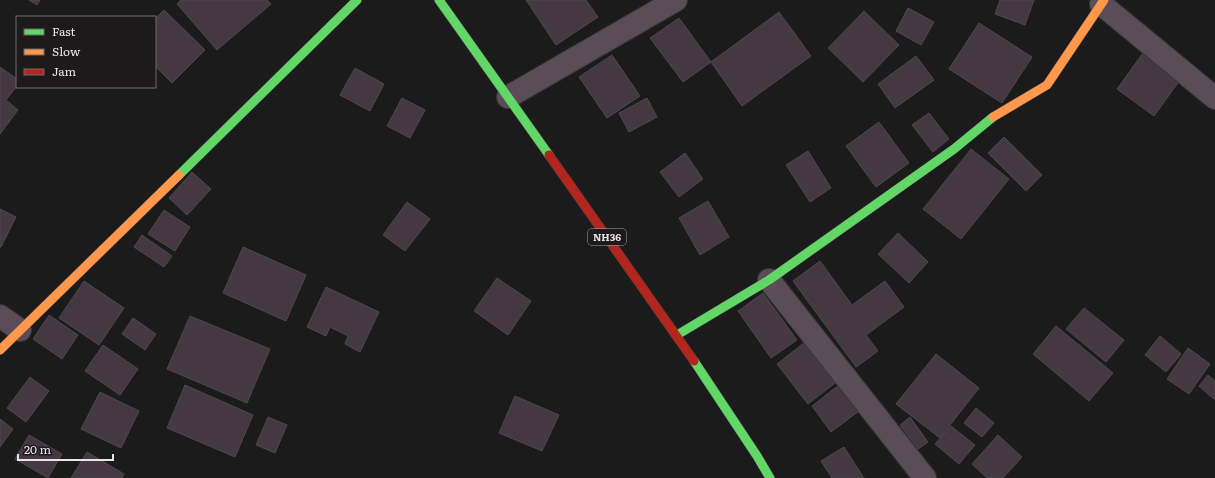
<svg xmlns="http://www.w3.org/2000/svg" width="1215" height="478" viewBox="0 0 1215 478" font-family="Literata,serif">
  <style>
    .building { fill: #463843; stroke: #4b494a }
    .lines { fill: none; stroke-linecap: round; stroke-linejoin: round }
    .street-casing { stroke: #383738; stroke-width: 24 }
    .fast-casing { stroke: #383738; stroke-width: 10 }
    .slow-casing { stroke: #383738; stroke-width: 10 }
    .jam-casing { stroke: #383738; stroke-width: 10 }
    .street { stroke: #5b4d58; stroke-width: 22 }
    .fast { stroke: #63d668; stroke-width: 9 }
    .slow { stroke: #ff974d; stroke-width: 9 }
    .jam { stroke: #b3261e; stroke-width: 9 }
    .labels { text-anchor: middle; stroke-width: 4; stroke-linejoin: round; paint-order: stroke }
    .shield { fill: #1d1a1c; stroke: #aaa8a9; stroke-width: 1 }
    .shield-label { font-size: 10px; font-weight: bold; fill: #e7e5e6 }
  </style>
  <rect width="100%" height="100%" fill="#1c1b1c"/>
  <g class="building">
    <path d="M29 0H40L37 5Z"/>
    <path d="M181 0H267L271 4 217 50 177 4Z"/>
    <path d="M526 0H586L598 17 556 45Z"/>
    <path d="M1000 0H1034L1025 25 995 14Z"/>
    <path d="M908 8 934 22 921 45 896 31Z"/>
    <path d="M164 10 205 50 172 83 155 66V19Z"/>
    <path d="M864 11 899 45 863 82 828 48Z"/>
    <path d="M779 12 811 56 742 106 711 62Z"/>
    <path d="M679 18 711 62 683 82 650 38Z"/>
    <path d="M979 23 1032 57 1002 103 949 69Z"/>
    <path d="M1143 53 1180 80 1154 116 1117 89Z"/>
    <path d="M612 55 640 96 607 118 579 77Z"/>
    <path d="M916 56 934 80 895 108 878 84Z"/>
    <path d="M0 67 17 79V86L6 100 18 110 0 134Z"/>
    <path d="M355 68 384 84 370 111 340 95Z"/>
    <path d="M402 98 425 110 410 138 387 126Z"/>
    <path d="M647 98 657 117 629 132 619 113Z"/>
    <path d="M929 113 949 139 933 152 912 125Z"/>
    <path d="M879 122 909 163 876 187 846 146Z"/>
    <path d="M1004 137 1042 175 1026 191 988 153Z"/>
    <path d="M971 149 1009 179 961 239 923 209Z"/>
    <path d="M808 151 831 188 810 202 786 165Z"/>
    <path d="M685 153 703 179 679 197 660 172Z"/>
    <path d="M192 172 211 189 187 215 169 198Z"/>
    <path d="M708 201 729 237 700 255 679 218Z"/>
    <path d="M407 202 430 219 405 251 383 235Z"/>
    <path d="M0 209 16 217 1 247H0Z"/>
    <path d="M164 210 190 227 175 251 148 234Z"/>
    <path d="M898 233 928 262 909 283 878 254Z"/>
    <path d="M142 235 172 256 164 267 134 247Z"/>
    <path d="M243 247 306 275 286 321 223 293Z"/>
    <path d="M820 261 852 305 885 281 904 307 866 335 878 351 856 367 793 281Z"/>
    <path d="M497 278 531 301 508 335 474 311Z"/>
    <path d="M84 281 124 308 99 345 59 318Z"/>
    <path d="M326 287 379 312 360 352 345 344 348 336 330 327 326 336 307 327Z"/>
    <path d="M763 293 797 340 771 358 738 311Z"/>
    <path d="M1084 308 1124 340 1106 362 1066 329Z"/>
    <path d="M49 315 78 335 62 359 33 339Z"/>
    <path d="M190 316 270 349 247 403 167 369Z"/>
    <path d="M133 318 156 334 145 350 122 334Z"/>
    <path d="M1056 326 1113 373 1089 401 1033 354Z"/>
    <path d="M1160 336 1181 354 1166 372 1145 355Z"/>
    <path d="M804 343 835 383 808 404 777 364Z"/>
    <path d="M103 345 138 369 120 395 85 371Z"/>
    <path d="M1188 348 1210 364 1189 394 1167 379Z"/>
    <path d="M936 354 979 388 940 438 896 404Z"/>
    <path d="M1208 375 1215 381V400L1199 386Z"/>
    <path d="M30 377 49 391 26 422 7 408Z"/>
    <path d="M185 385 253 415 235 457 167 428Z"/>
    <path d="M839 385 859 411 831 432 812 406Z"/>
    <path d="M100 392 139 411 121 448 81 429Z"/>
    <path d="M515 396 559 415 542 451 499 433Z"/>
    <path d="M976 408 994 423 982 437 964 423Z"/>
    <path d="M268 417 287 425 275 453 256 445Z"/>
    <path d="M910 417 928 442 918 449 900 425Z"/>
    <path d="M0 419 13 429 0 447Z"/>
    <path d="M951 426 975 445 959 464 935 444Z"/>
    <path d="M29 435 62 454 48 478 15 459Z"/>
    <path d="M998 435 1022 457 1003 478H987L972 464Z"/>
    <path d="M844 447 864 478H832L821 461Z"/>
    <path d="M87 452 124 474 122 478H71Z"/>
  </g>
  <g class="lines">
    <defs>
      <g id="street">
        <path d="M1101 4 1215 98"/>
        <path d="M508 97 676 0"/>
        <path d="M769 280 925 478"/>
        <path d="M0 316 20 330"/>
      </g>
      <g id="fast">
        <path d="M439 0 549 155"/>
        <path d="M179 175 357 0"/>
        <path d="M677 335 769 280 954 149 993 117"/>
        <path d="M694 361 757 456 770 478"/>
      </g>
      <g id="slow">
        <path d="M993 117 1047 85 1104 0"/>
        <path d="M0 350 179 175"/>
      </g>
      <path id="jam" d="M549 155 694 361"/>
    </defs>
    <use href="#street" class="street-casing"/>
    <use href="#fast" class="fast-casing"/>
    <use href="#slow" class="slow-casing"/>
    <use href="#jam" class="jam-casing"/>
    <use href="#street" class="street"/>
    <use href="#fast" class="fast"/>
    <use href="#slow" class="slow"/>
    <use href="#jam" class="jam"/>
  </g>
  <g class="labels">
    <rect class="shield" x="588" y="229" width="38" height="16" rx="3"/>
    <g class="shield-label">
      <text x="607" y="241">NH36</text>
    </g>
  </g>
  <rect x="16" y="16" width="140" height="72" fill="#1d1a1c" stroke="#6e6b6d"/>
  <rect x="24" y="29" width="20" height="6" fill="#63d668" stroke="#6e6b6d"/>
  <text x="52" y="36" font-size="12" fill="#e7e5e6">Fast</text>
  <rect x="24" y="49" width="20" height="6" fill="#ff974d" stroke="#6e6b6d"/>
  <text x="52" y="56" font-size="12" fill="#e7e5e6">Slow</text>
  <rect x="24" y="69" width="20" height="6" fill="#b3261e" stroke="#6e6b6d"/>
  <text x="52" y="76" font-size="12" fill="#e7e5e6">Jam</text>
  <path d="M18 454v6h95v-6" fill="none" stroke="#e7e5e6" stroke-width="2"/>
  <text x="24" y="454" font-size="12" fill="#e7e5e6" stroke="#1d1a1c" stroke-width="3" paint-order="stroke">20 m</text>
</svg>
